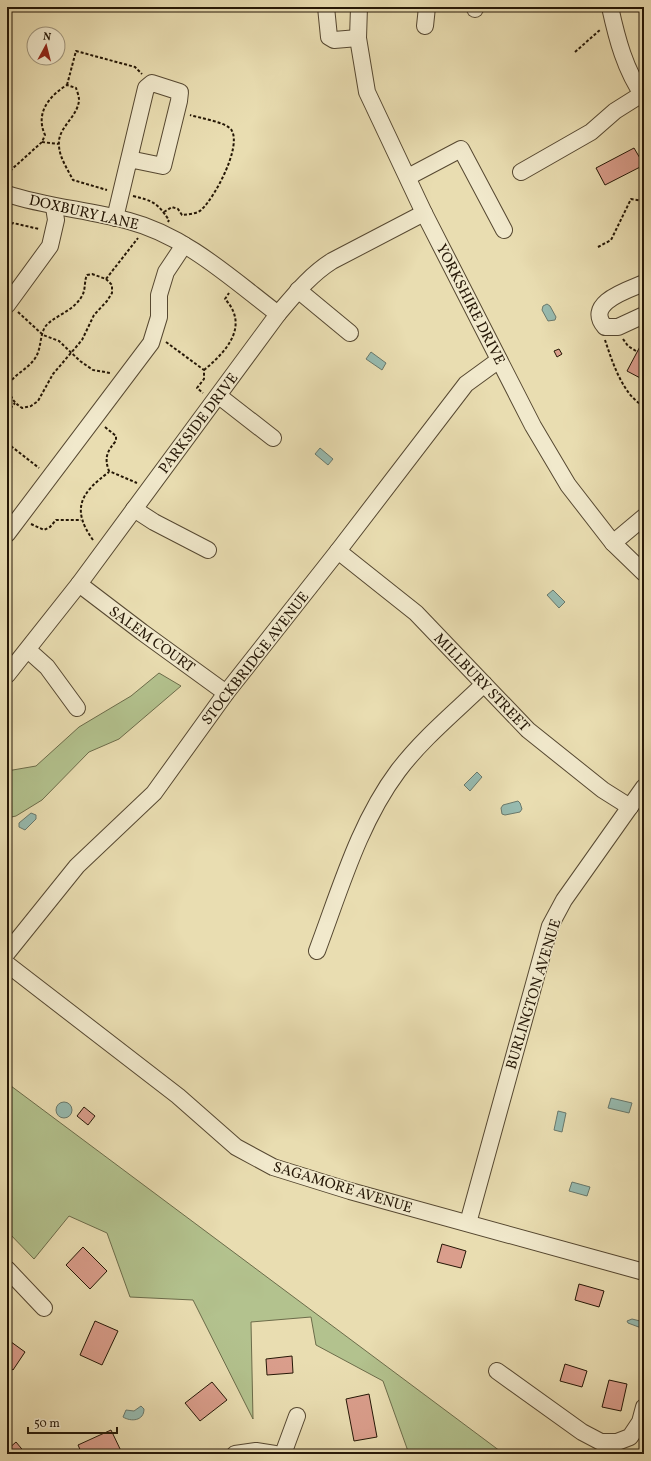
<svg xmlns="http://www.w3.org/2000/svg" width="651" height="1461" viewBox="0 0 651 1461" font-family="Vollkorn,serif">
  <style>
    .green { fill: #b3c28e; stroke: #6c6c4a }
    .water { fill: #97bbb0; stroke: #69796c }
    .building { fill: #da9e8c; stroke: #251706 }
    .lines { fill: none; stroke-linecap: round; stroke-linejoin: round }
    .minor-casing { stroke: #564831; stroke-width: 18 }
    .path { stroke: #251706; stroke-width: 2; stroke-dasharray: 3 2; stroke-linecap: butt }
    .minor { stroke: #f1e9cc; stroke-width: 16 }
    .labels { text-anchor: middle; stroke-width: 3; stroke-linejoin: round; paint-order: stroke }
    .street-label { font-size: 15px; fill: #251706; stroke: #f1e9cc }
  </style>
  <rect width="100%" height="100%" fill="#e9ddb1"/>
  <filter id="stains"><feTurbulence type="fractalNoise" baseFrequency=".005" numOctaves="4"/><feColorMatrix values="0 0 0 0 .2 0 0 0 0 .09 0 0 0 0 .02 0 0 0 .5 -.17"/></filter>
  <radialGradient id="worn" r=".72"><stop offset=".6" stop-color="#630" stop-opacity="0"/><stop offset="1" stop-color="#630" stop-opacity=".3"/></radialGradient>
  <g class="green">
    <path d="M159 673 181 686 119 739 89 752 42 800 16 816 7 818V771L36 766 79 727 131 696Z"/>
    <path d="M7 1083 504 1454H409L383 1381 316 1345 311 1317 251 1322 253 1419 193 1300 130 1297 107 1233 69 1216 34 1259 7 1231Z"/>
  </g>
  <g class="water">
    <path d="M547 304 550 306 556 317 555 320 548 321 542 310 543 306Z"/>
    <path d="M371 352 386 363 382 370 366 359Z"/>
    <path d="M320 448 333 459 328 465 315 454Z"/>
    <path d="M553 590 565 602 559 608 547 595Z"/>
    <path d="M477 772 482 777 470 791 464 785Z"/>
    <path d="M518 801 520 803 522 809 520 812 505 815 502 814 501 808 503 805Z"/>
    <path d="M31 813 36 815V819L25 830 19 827V823Z"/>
    <path d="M611 1098 632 1103 629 1113 608 1108Z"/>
    <circle cx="64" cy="1110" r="8"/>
    <path d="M558 1111 566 1113 562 1132 554 1130Z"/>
    <path d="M572 1182 590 1187 587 1196 569 1191Z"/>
    <path d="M632 1319 640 1321 644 1320V1329L628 1323 627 1321Z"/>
    <path d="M141 1406 144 1409C144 1421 131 1422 123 1417L126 1410 134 1411Z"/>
  </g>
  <g class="building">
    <path d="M634 148 644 165 605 185 596 168Z"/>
    <path d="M644 339V380L627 371Z"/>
    <path d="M559 349 562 354 557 357 554 351Z"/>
    <path d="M84 1107 95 1116 88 1125 77 1116Z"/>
    <path d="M442 1244 466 1251 461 1268 437 1262Z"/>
    <path d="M83 1247 107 1271 90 1289 66 1265Z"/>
    <path d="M579 1284 604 1291 599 1307 575 1300Z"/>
    <path d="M95 1321 118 1331 102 1365 80 1355Z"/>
    <path d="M7 1339 25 1352 13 1370 7 1366Z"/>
    <path d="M292 1356 293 1373 267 1375 266 1359Z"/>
    <path d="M565 1364 587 1371 582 1387 560 1381Z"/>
    <path d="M609 1380 627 1384 621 1411 602 1407Z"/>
    <path d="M212 1382 227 1400 200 1421 185 1403Z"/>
    <path d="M369 1394 377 1437 354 1441 346 1399Z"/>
    <path d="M111 1430 122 1453 82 1454 78 1445Z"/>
    <path d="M16 1442 26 1454H7V1450Z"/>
  </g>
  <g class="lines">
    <defs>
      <g id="minor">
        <path d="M326 7 329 37 334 40 358 38"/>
        <path d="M359 7 358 38 367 92 424 213 533 426 568 485 613 543 644 573"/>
        <path d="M610 7C617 39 625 70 644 97"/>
        <path d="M475 9V7"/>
        <path d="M425 26 427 7"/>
        <path d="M521 172 591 132 615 111 642 94"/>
        <path d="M408 177 461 149 504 230"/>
        <path d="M7 194C47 207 89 210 129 221 186 236 232 279 278 314"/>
        <path d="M115 218 146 88 152 83 180 92 179 101 163 166 129 159"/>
        <path d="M644 283C628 290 584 303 605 327H618L644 315"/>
        <path d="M298 290 350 333"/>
        <path d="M7 305 50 246 56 220 54 207"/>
        <path d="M219 396 273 438"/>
        <path d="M134 509 154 522 208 550"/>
        <path d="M7 534 151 343 159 317V295L166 272 184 245"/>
        <path d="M613 543 644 517"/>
        <path d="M338 551 416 613 528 730 603 790 630 807"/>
        <path d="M79 584 142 632 226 693"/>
        <path d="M28 650 47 667 77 708"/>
        <path d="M7 675 79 584 278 314C295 294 310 275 332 261L424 213"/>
        <path d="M317 951C340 890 359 823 398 771 422 739 455 712 484 684"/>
        <path d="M7 953 77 866 154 793 226 693 338 551 466 384 499 360"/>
        <path d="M7 964 178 1096 236 1147 273 1167 350 1191 644 1272"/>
        <path d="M468 1223 550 926 564 900 644 787"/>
        <path d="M7 1269 44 1308"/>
        <path d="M497 1371 582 1432 601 1442H617L630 1437 640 1422 644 1407"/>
        <path d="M235 1454 256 1451 275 1454"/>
        <path d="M283 1454 297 1416"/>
      </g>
    </defs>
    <use href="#minor" class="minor-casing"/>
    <g class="path">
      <path d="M575 52 601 29"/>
      <path d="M67 85 76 51 135 67 142 74"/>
      <path d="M42 142 58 144"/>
      <path d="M8 181 11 170 42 142 45 135C35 113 49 96 67 85L76 88C77 91 79 96 79 100 78 117 57 128 59 145 59 157 68 170 73 180L107 190"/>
      <path d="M133 196C154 201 157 203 169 220L168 222"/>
      <path d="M164 212 172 207 178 209 182 215C189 214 198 214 202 209 215 197 241 148 232 131 228 122 199 118 190 115"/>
      <path d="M7 227 13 223 39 229"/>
      <path d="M598 247 611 240 631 199 644 201"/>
      <path d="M106 279 112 285V293L107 301 94 315 82 340 53 374 38 401 31 406 22 408C12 401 10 397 9 384 15 374 26 370 33 361 42 351 39 337 45 327 53 316 73 312 82 296 86 289 84 281 87 275L92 274 106 279 138 238"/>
      <path d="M18 312 43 335 59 341 80 361 93 370 110 373"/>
      <path d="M623 339 628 346 636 351"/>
      <path d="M605 340C612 361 623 396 644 406"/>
      <path d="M166 342 204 370V379L197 388 203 393"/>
      <path d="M204 370C226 352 250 326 225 299L229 293"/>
      <path d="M7 412 15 403"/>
      <path d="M105 427 116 436V441C107 451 104 458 109 471L137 483"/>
      <path d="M7 443 39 468"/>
      <path d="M31 524 44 530 50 527 56 520H81"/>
      <path d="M93 540C70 508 82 492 109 472"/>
    </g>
    <use href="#minor" class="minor"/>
  </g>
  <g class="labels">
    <g class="street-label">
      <text transform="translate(84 212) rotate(13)" y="5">DOXBURY LANE</text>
      <text transform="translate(471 304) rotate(63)" y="5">YORKSHIRE DRIVE</text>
      <text transform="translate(198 423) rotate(-53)" y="5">PARKSIDE DRIVE</text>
      <text transform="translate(152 639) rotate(36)" y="5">SALEM COURT</text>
      <text transform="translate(255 658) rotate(-52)" y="5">STOCKBRIDGE AVENUE</text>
      <text transform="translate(482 682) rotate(46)" y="5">MILLBURY STREET</text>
      <text transform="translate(533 994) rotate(-73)" y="5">BURLINGTON AVENUE</text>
      <text transform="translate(343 1187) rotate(17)" y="5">SAGAMORE AVENUE</text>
    </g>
  </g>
  <rect width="651" height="1461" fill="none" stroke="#e9ddb1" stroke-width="24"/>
  <rect x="8" y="8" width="635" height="1445" fill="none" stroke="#251706" stroke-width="2"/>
  <rect x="12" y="12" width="627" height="1437" fill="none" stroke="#251706"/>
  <g transform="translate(46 46) rotate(7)"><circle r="19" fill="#f1e9cc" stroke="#9f957d"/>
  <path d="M0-3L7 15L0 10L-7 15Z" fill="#8f2418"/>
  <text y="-6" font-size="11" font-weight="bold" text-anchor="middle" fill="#251706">N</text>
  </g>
  <path d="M28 1427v6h89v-6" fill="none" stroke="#251706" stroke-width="2"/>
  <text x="34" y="1427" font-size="12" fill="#251706" stroke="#f1e9cc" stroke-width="3" paint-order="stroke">50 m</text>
  <rect width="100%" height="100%" filter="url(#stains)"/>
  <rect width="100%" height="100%" fill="url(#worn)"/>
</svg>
